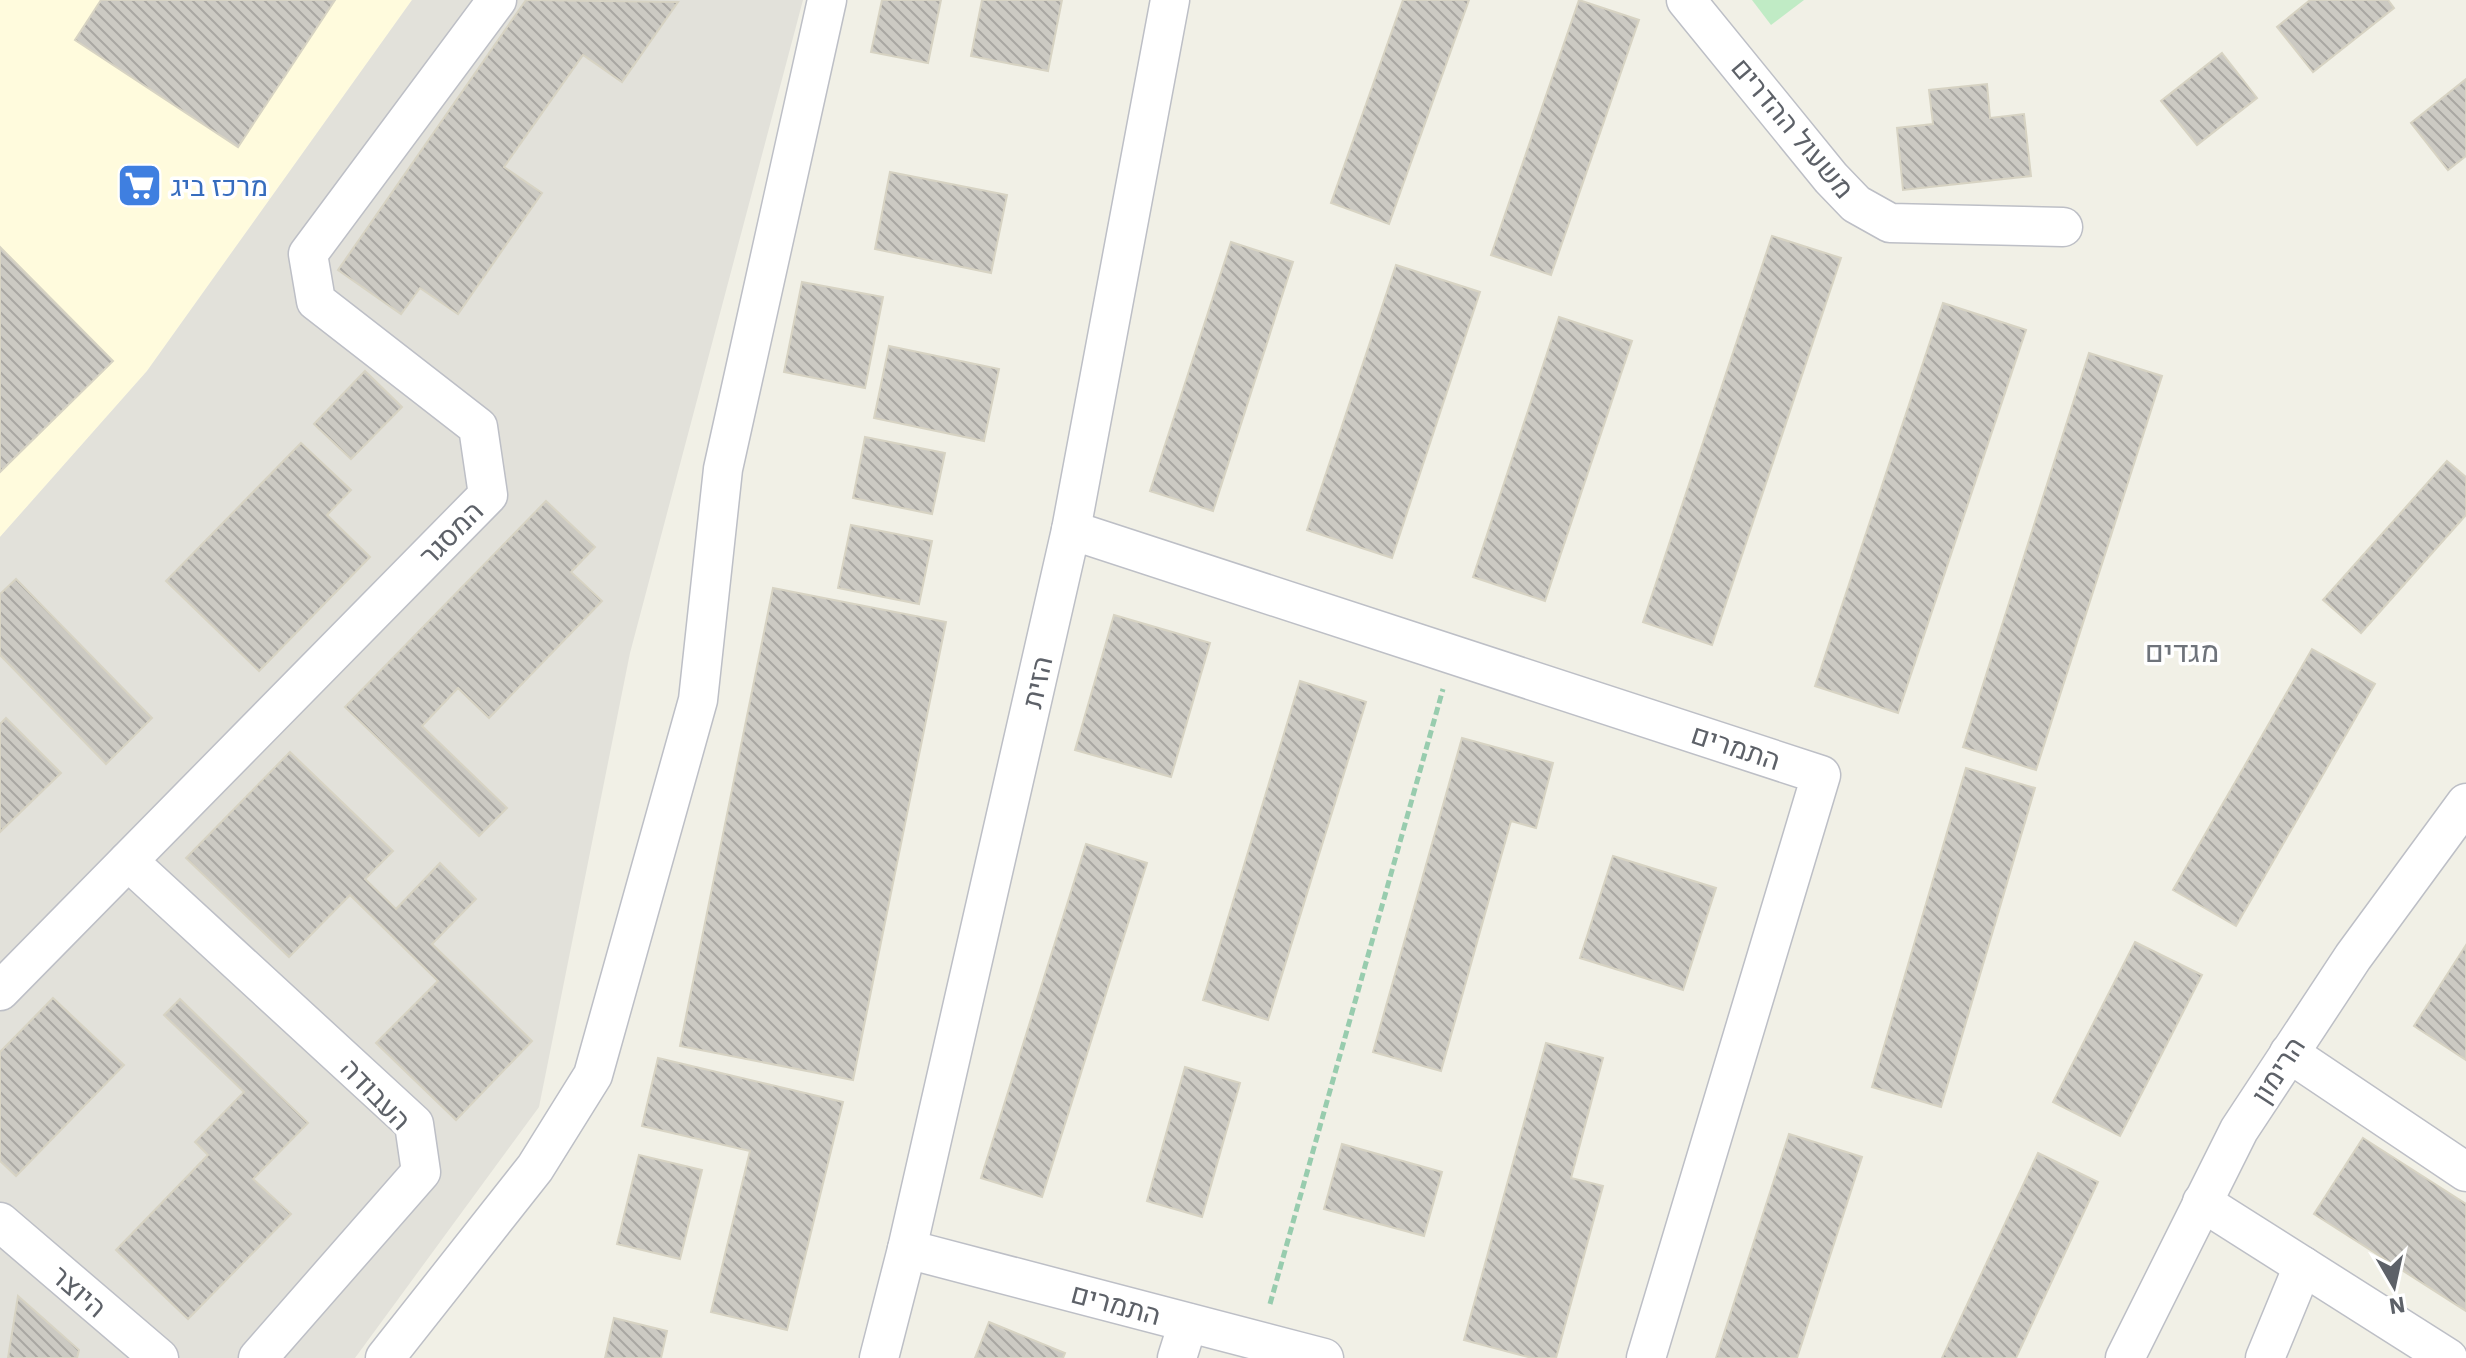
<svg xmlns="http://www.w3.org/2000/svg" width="2466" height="1358" viewBox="0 0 2466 1358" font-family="'IBM Plex Sans',Heebo,sans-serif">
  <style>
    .commercial { fill: #fffbdd }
    .industrial { fill: #e2e1da }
    .pitch { fill: #c0ebc5 }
    .building { fill: url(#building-back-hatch); stroke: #d7d3c3; stroke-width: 2 }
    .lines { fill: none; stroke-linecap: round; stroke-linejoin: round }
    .minor-casing { stroke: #bdbfc6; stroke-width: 41 }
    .path { stroke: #98ccae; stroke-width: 5; stroke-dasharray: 8 4; stroke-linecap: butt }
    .minor { stroke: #fff; stroke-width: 38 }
    .labels { text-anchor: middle; stroke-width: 7; stroke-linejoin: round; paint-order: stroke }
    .street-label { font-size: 28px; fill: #5d6168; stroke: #fff }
    .shop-label { font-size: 28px; fill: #366cbe; stroke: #fff; text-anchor: start }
    .neighbourhood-label { font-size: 30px; fill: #6e737a; stroke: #fff }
  </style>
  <defs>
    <pattern id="building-back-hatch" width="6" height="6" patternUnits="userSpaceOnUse" patternTransform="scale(2)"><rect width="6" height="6" fill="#cccac3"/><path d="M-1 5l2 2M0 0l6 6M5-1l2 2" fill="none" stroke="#a9a7a2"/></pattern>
  </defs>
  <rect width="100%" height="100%" fill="#f1f0e6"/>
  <path class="commercial" d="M0 0H412L147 371 0 537Z"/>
  <path class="industrial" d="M412 0H803L630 653 539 1107 355 1358H0V537L147 371Z"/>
  <path class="pitch" d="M1752 0H1804L1771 25Z"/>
  <g class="building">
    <path d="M101 0H335L238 147 75 40Z"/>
    <path d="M526 0 678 2 622 82 583 55 504 167 542 193 458 314 420 288 401 314 338 270Z"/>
    <path d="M882 0H941L928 63 871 52Z"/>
    <path d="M982 0H1062L1048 71 971 56Z"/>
    <path d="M1403 0H1469L1389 224 1331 203Z"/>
    <path d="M1579 0 1639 20 1551 275 1491 255Z"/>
    <path d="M2310 0H2388L2394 8 2313 72 2277 27Z"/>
    <path d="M2222 53 2257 98 2197 145 2161 101Z"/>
    <path d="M2466 79V156L2448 170 2411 123Z"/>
    <path d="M1987 84 1990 118 2024 114 2031 176 1903 190 1897 128 1933 124 1929 90Z"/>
    <path d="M890 172 1007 195 991 273 875 249Z"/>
    <path d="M1772 236 1841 258 1712 645 1643 622Z"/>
    <path d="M1231 242 1293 262 1213 511 1150 491Z"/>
    <path d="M0 247 113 361 0 472Z"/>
    <path d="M1396 265 1480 292 1392 558 1307 530Z"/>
    <path d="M802 282 883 297 865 388 784 372Z"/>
    <path d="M1943 303 2026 330 1898 713 1815 686Z"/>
    <path d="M1559 317 1632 341 1545 601 1473 577Z"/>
    <path d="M889 346 999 369 984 441 874 418Z"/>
    <path d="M2089 353 2162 376 2036 770 1963 747Z"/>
    <path d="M365 371 402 407 351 459 314 424Z"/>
    <path d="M865 437 945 453 932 514 853 498Z"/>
    <path d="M301 443 351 490 327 515 370 557 259 671 166 581Z"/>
    <path d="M2447 461 2466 477V515L2361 633 2323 600Z"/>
    <path d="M546 501 595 547 571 572 602 601 489 718 458 688 422 726 507 808 479 836 345 707Z"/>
    <path d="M851 525 932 541 919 604 838 588Z"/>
    <path d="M16 579 152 718 106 764 0 655V594Z"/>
    <path d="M773 588 946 622 853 1080 680 1046Z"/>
    <path d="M1114 615 1210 643 1171 777 1075 750Z"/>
    <path d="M2312 649 2375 684 2236 926 2173 890Z"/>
    <path d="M1300 681 1366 702 1268 1020 1203 1000Z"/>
    <path d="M6 718 61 773 0 832V724Z"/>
    <path d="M1462 738 1553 763 1536 828 1511 821 1441 1071 1373 1052Z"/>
    <path d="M290 752 393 851 365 879 396 909 440 863 476 899 432 944 532 1041 456 1120 376 1043 438 981 350 895 289 957 186 858Z"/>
    <path d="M1966 768 2035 788 1941 1107 1872 1087Z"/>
    <path d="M1086 844 1147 863 1042 1197 981 1178Z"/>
    <path d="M1613 856 1716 888 1683 990 1580 958Z"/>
    <path d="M2135 942 2202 975 2120 1136 2053 1102Z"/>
    <path d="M2466 945V1060L2414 1026Z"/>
    <path d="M53 998 124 1065 16 1176 0 1161V1052Z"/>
    <path d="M180 999 308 1123 253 1179 291 1214 188 1319 116 1250 208 1155 195 1142 244 1092 164 1015Z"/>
    <path d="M1546 1043 1603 1058 1571 1178 1603 1186 1556 1358H1532L1464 1340Z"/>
    <path d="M658 1058 843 1102 787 1330 711 1312 750 1151 642 1126Z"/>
    <path d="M1185 1067 1240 1083 1202 1217 1147 1201Z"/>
    <path d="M1789 1134 1862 1157 1797 1358H1716Z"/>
    <path d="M2363 1138 2466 1204V1311L2314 1214Z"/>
    <path d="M1342 1144 1442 1172 1424 1236 1324 1209Z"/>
    <path d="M2038 1153 2098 1182 2016 1358H1942Z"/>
    <path d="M639 1155 702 1170 680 1259 617 1244Z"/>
    <path d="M18 1296 79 1350 77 1358H8Z"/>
    <path d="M614 1318 667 1331 661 1358H605Z"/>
    <path d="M989 1322 1065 1353 1063 1358H975Z"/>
  </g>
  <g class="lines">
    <defs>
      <g id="minor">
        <path d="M1686 0 1831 178 1856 204 1890 223 2063 227"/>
        <path d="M1071 530 1821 775 1646 1358"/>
        <path d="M128 861 414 1124 421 1172 258 1358"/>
        <path d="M0 991 488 495 478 427 316 301 308 254 497 0"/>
        <path d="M2289 1053 2466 1172"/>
        <path d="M2202 1202 2448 1358"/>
        <path d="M0 1222 159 1358"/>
        <path d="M907 1249 1324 1358"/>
        <path d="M385 1358 535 1168 593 1075 698 700 723 469 827 0"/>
        <path d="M879 1358 907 1249 1071 530 1170 0"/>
        <path d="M1177 1358 1188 1323"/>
        <path d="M2125 1358 2239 1130 2353 957 2466 803"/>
        <path d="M2265 1358 2303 1266"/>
      </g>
    </defs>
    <use href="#minor" class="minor-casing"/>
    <path class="path" d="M1270 1304 1443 689"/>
    <use href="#minor" class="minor"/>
  </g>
  <defs>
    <symbol id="supermarket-square" viewBox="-11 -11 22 22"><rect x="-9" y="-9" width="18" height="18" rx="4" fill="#3f7fe0" stroke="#fff"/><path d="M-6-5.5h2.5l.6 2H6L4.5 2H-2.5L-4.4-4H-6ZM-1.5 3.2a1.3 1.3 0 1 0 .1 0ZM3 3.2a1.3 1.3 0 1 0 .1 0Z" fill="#fff"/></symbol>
  </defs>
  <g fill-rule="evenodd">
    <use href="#supermarket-square" x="114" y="160" width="51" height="51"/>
  </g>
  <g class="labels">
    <g class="street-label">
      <text transform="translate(1793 128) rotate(50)" y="10">משעול ההדרים</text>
      <text transform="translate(451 533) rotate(-45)" y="10">המסגר</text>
      <text transform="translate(1037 682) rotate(-77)" y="10">הזית</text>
      <text transform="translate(1736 747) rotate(18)" y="10">התמרים</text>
      <text transform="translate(2278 1070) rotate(-57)" y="10">הרימון</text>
      <text transform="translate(376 1094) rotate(46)" y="10">העבודה</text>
      <text transform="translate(79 1291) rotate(41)" y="10">היוצר</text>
      <text transform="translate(1116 1304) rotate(15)" y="10">התמרים</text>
    </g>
    <g class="shop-label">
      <text x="171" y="196">מרכז ביג</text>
    </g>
    <g class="neighbourhood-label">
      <text x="2182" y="662">מגדים</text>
    </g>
  </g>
  <g transform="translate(2394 1286) rotate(171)" stroke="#ffffff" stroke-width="6" paint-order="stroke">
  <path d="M0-6L14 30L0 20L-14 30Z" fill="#5d6168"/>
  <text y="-12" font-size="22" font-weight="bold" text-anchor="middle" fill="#5d6168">N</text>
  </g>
</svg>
